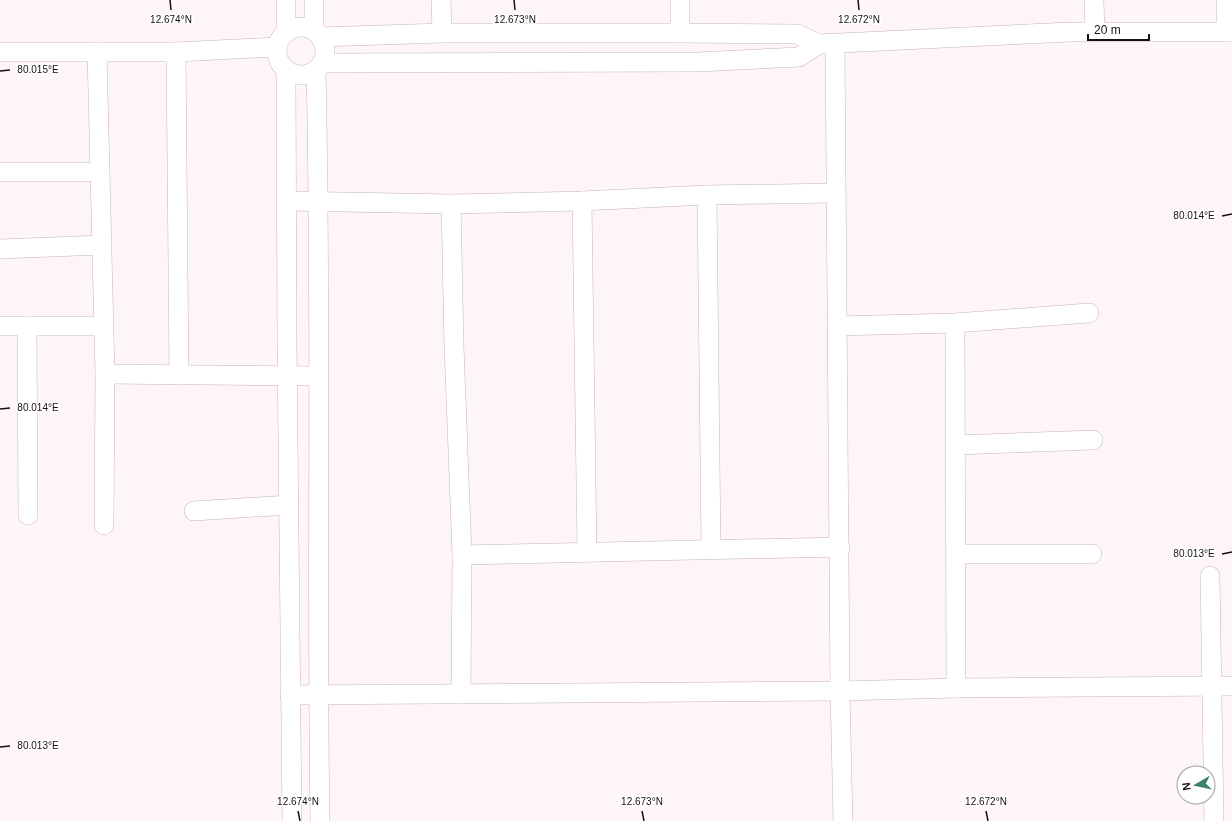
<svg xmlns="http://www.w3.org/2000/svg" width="1232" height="821" viewBox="0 0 1232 821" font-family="Arial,sans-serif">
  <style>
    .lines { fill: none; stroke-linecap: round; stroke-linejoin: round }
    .minor-casing { stroke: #c8b4b4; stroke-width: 20 }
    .minor { stroke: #fff; stroke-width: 19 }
    .ticks { fill: none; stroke: #181111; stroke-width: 1.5 }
    .ticks-label { font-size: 10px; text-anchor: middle; fill: #181111; stroke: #fff; stroke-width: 3; stroke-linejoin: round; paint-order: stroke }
  </style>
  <rect width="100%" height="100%" fill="#fef6f6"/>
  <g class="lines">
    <defs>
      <g id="minor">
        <path d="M286 0V33"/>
        <path d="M441 0 442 33"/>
        <path d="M1094 0 1095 32"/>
        <path d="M1226 0V32"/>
        <circle cx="301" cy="51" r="24"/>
        <path d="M314 31V0"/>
        <path d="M680 33V0"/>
        <path d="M320 37 442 33H680L797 34 819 44 1070 32H1232"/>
        <path d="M835 43 840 691 843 821"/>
        <path d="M0 52H176L277 47"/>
        <path d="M97 52 105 374 104 525"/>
        <path d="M176 52 179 375"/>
        <path d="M322 63 698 62 799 57 819 44"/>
        <path d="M316 70C322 320 316 571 320 821"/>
        <path d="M286 71 287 345 292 821"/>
        <path d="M0 172H100"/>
        <path d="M707 195 711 549"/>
        <path d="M287 201 451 204 582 201 707 195 836 193"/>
        <path d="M582 201 587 552"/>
        <path d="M451 204 454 346 462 555 461 694"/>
        <path d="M0 249 102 245"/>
        <path d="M955 323 956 688"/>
        <path d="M0 326H104"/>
        <path d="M27 326 28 515"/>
        <path d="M837 326 955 323 1089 313"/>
        <path d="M105 374 318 376"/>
        <path d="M956 445 1093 440"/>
        <path d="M194 511 289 505"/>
        <path d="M957 554H1092"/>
        <path d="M462 555 840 547"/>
        <path d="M1210 576 1214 821"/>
        <path d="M290 695 840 691 956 688 1232 686"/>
      </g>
    </defs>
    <use href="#minor" class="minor-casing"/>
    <use href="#minor" class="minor"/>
  </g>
  <path class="ticks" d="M170 0 171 10M514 0 515 10M858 0 859 10M0 71 10 70M1222 216 1232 214M0 409 10 408M1222 554 1232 552M0 747 10 746M298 811 300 821M642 811 644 821M986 811 988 821"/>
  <g class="ticks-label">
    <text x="171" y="23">12.674°N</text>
    <text x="515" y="23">12.673°N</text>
    <text x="859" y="23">12.672°N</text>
    <text x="38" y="73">80.015°E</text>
    <text x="1194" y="219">80.014°E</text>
    <text x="38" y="411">80.014°E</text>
    <text x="1194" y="557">80.013°E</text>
    <text x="38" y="749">80.013°E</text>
    <text x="298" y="805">12.674°N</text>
    <text x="642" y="805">12.673°N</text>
    <text x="986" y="805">12.672°N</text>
  </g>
  <g transform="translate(1196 785) rotate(261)"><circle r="19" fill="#ffffff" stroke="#a3a0a0"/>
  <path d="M0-3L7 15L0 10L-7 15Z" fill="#3e7f6f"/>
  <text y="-6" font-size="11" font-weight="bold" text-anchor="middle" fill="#181111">N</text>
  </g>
  <path d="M1088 34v6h61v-6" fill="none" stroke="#181111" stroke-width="2"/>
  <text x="1094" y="34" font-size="12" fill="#181111" stroke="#ffffff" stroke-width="3" paint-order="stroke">20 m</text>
</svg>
